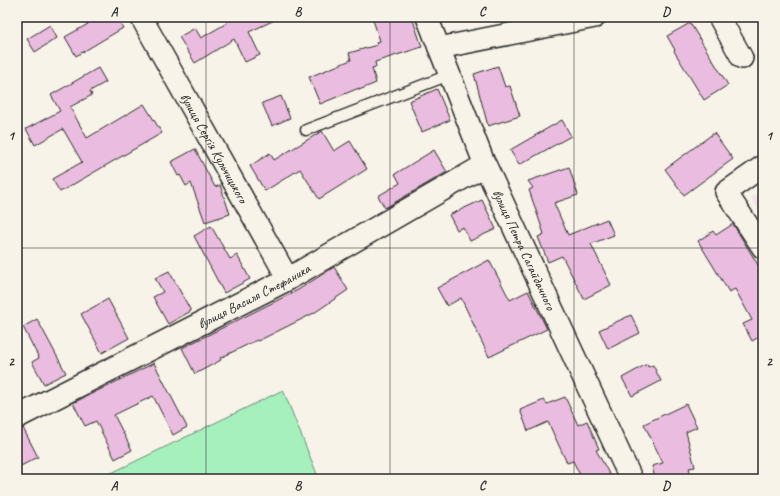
<svg xmlns="http://www.w3.org/2000/svg" width="780" height="496" viewBox="0 0 780 496" font-family="Caveat,sans-serif">
  <style>
    .built { fill: #f3e2e5 }
    .green { fill: #a6f0be; stroke: #688e74 }
    .building { fill: #eabcdf; stroke: #2b2b2b }
    .lines { fill: none; stroke-linecap: round; stroke-linejoin: round }
    .lane-casing { stroke: #2b2b2b; stroke-width: 13 }
    .street-casing { stroke: #2b2b2b; stroke-width: 24 }
    .secondary-casing { stroke: #2b2b2b; stroke-width: 25 }
    .lane { stroke: #f7f3e8; stroke-width: 10 }
    .street { stroke: #f7f3e8; stroke-width: 21 }
    .secondary { stroke: #f7f3e8; stroke-width: 22 }
    .grid { fill: none; stroke: #2b2b2b; stroke-width: 1; stroke-opacity: 0.55 }
    .labels { text-anchor: middle; stroke-width: 3; stroke-linejoin: round; paint-order: stroke }
    .street-label { font-size: 14px; fill: #2b2b2b; stroke: #f7f3e8 }
    .neatline { fill: none; stroke: #2b2b2b; stroke-width: 1.5 }
    .grid-label { font-size: 13px; text-anchor: middle; font-weight: bold; fill: #2b2b2b }
  </style>
  <rect width="100%" height="100%" fill="#f7f3e8"/>
  <filter id="ink" filterUnits="userSpaceOnUse"><feTurbulence type="fractalNoise" baseFrequency=".025" numOctaves="2"/><feDisplacementMap in="SourceGraphic" scale="8" xChannelSelector="R" yChannelSelector="G"/><feConvolveMatrix kernelMatrix="1 2 1 2 8 2 1 2 1" color-interpolation-filters="sRGB"/></filter>
  <g filter="url(#ink)">
    <path class="built" d="M763 189V218L751 198Z"/>
    <path class="green" d="M283 390 319 479H99Z"/>
    <g class="building">
      <path d="M84 17H117L123 28 76 56 65 37 88 24Z"/>
      <path d="M224 17H281L249 32 260 55 245 62 234 39 195 63 179 37 195 28 201 38 227 23Z"/>
      <path d="M372 17H412L422 47 375 62 376 67 372 68 376 83 359 90V88L320 104 309 77 351 60 349 53 377 45 376 42 380 41Z"/>
      <path d="M690 23 728 85 704 100 674 51 675 50 667 36Z"/>
      <path d="M50 25 57 38 35 52 27 39Z"/>
      <path d="M498 66 505 87 510 86 520 116 488 126 474 74Z"/>
      <path d="M98 68 106 82 90 91 92 95 70 107 87 138 144 104 162 133 60 192 52 179 82 162 63 129 35 145 26 129 60 111 51 95Z"/>
      <path d="M437 89 450 120 422 132 409 101Z"/>
      <path d="M281 96 290 118 272 126 262 103Z"/>
      <path d="M562 120 571 136 519 165 510 150Z"/>
      <path d="M322 131 334 151 350 141 367 169 319 199 300 169 265 191 250 166 270 153 274 160Z"/>
      <path d="M714 133 733 159 684 195 665 169Z"/>
      <path d="M195 149 215 187 220 185 230 214 205 222 191 183 186 186 180 175 178 176 171 162Z"/>
      <path d="M434 150 447 172 385 208 378 196 400 183 395 174Z"/>
      <path d="M569 167 578 195 554 203 568 235 607 219 614 235 591 244 611 285 584 299 562 256 548 262 538 237 544 234 529 190 533 188 528 181Z"/>
      <path d="M482 200 496 229 470 241 463 227 457 230 449 215Z"/>
      <path d="M733 224 763 273V340L761 336 752 341 743 324 752 320 735 289 729 292 698 241 713 231 716 235Z"/>
      <path d="M211 226 230 259 237 255 250 279 224 293 194 236Z"/>
      <path d="M489 260 510 300 528 291 547 329 489 357 461 298 447 306 437 288Z"/>
      <path d="M334 267 348 290 314 313 258 341 257 340 220 358 221 360 195 374 182 348 298 290Z"/>
      <path d="M169 271 191 311 168 324 153 297 163 292 155 278Z"/>
      <path d="M108 299 129 338 102 353 81 314Z"/>
      <path d="M631 315 640 333 608 349 599 330Z"/>
      <path d="M37 319 66 373 44 384 32 362 39 358 23 327Z"/>
      <path d="M154 363 187 427 173 435 153 396 114 415 132 450 115 459 96 421 85 426 73 403Z"/>
      <path d="M647 364 648 367 653 365 661 381 632 396 622 378Z"/>
      <path d="M565 397 578 425 587 421 599 449 596 450 612 479H582L573 461 567 463 548 422 528 431 520 410 544 400 547 404Z"/>
      <path d="M686 404 697 427 686 432 695 467 689 468 692 479H655L652 466 663 463 644 424Z"/>
      <path d="M23 428 38 457 17 468V429Z"/>
    </g>
    <g class="lines">
      <defs>
        <path id="lane" d="M306 130 449 75"/>
        <g id="street">
          <path id="s1" d="M141 17 288 279"/>
          <path d="M427 17 485 165"/>
          <path d="M719 17 742 58"/>
          <path d="M439 48 595 17"/>
          <path d="M763 166 726 192 763 248"/>
        </g>
        <g id="secondary">
          <path id="s2" d="M17 417 288 279 485 165 631 479"/>
        </g>
      </defs>
      <use href="#lane" class="lane-casing"/>
      <use href="#street" class="street-casing"/>
      <use href="#secondary" class="secondary-casing"/>
      <use href="#lane" class="lane"/>
      <use href="#street" class="street"/>
      <use href="#secondary" class="secondary"/>
    </g>
  </g>
  <path class="grid" d="M206 17V479M390 17V479M574 17V479M17 248H763"/>
  <g class="labels">
    <g class="street-label">
      <text dy="5" stroke="none"><textPath href="#s1" startOffset="150">вулиця Сергія Кульчицького</textPath></text>
      <text dy="5" stroke="none"><textPath href="#s2" startOffset="625">вулиця Петра Сагайдачного</textPath></text>
      <text dy="5" stroke="none"><textPath href="#s2" startOffset="266">вулиця Василя Стефаника</textPath></text>
    </g>
  </g>
  <rect width="780" height="496" fill="none" stroke="#f7f3e8" stroke-width="44"/>
  <rect x="22" y="22" width="736" height="452" class="neatline"/>
  <g class="grid-label">
    <text x="114" y="16">A</text>
    <text x="298" y="16">B</text>
    <text x="482" y="16">C</text>
    <text x="666" y="16">D</text>
    <text x="11" y="140">1</text>
    <text x="769" y="140">1</text>
    <text x="11" y="366">2</text>
    <text x="769" y="366">2</text>
    <text x="114" y="490">A</text>
    <text x="298" y="490">B</text>
    <text x="482" y="490">C</text>
    <text x="666" y="490">D</text>
  </g>
</svg>
